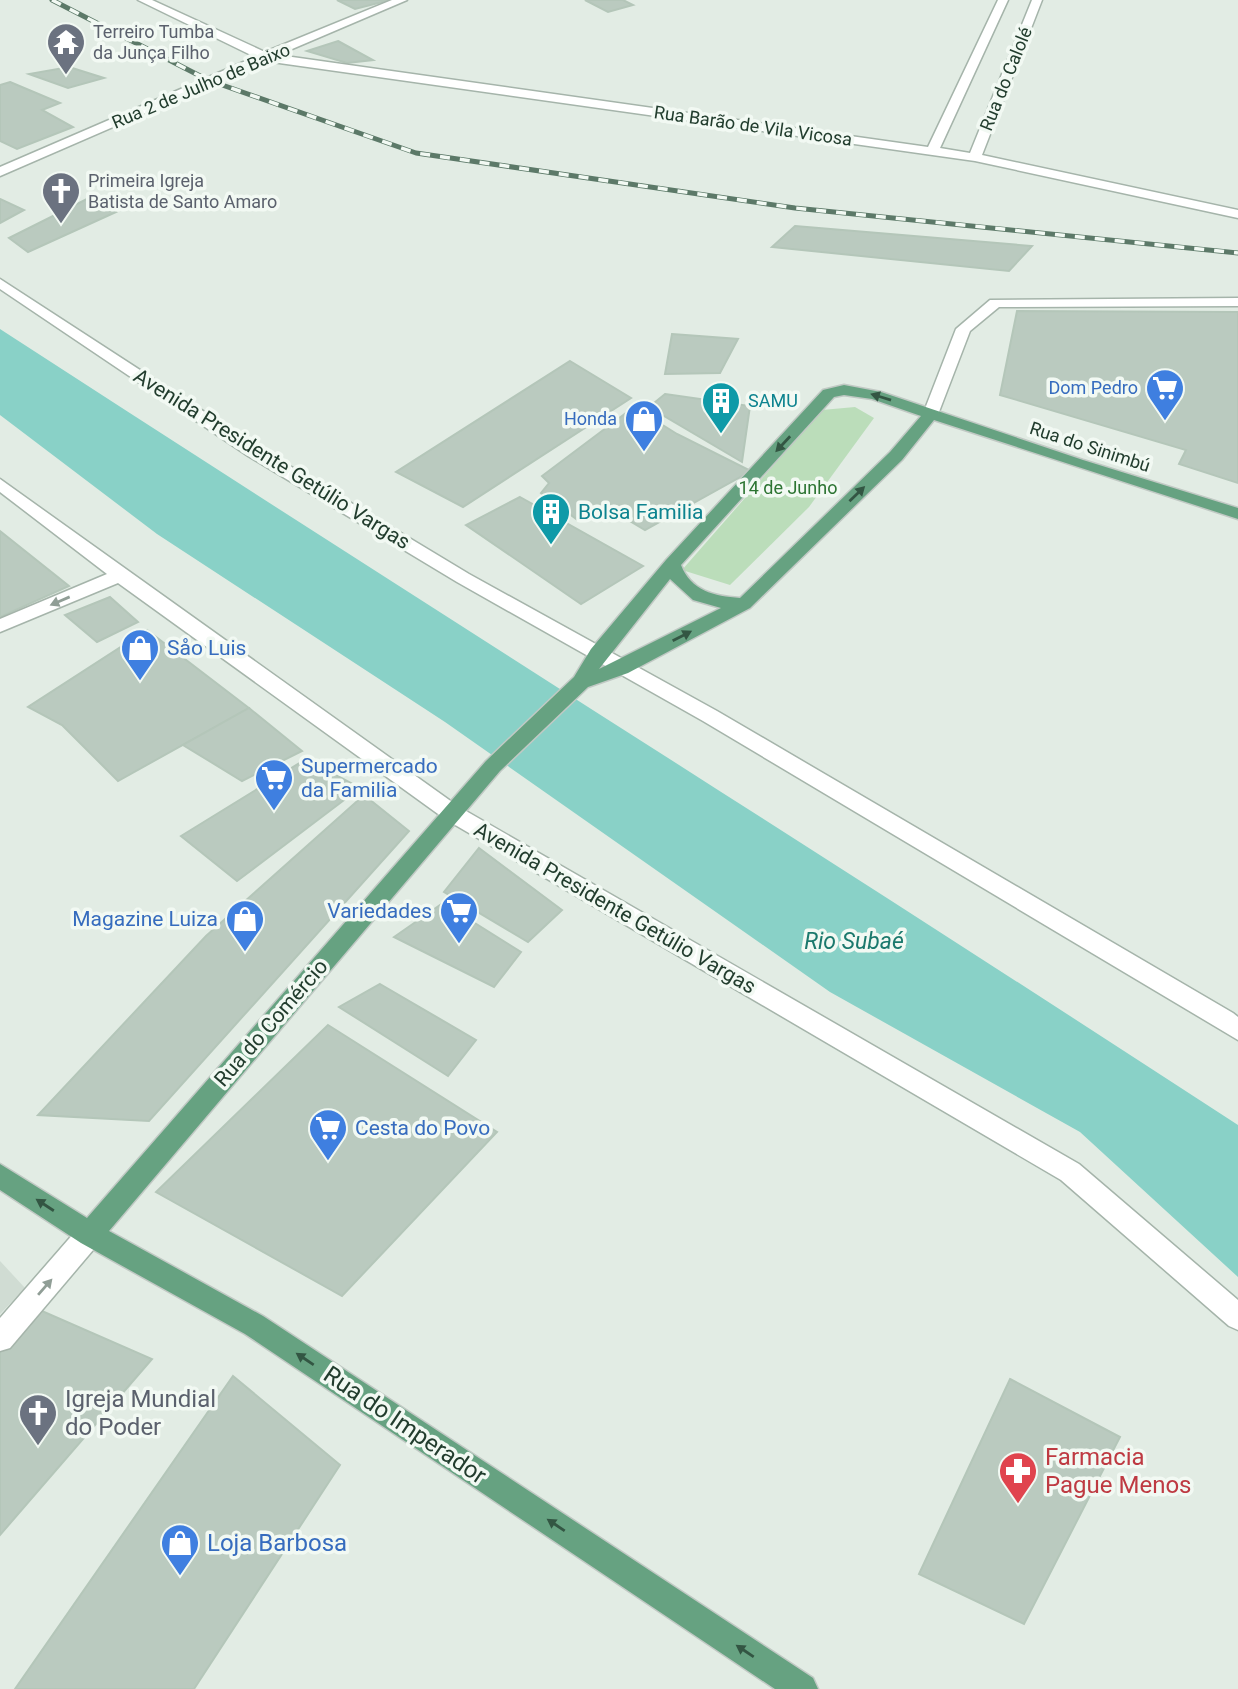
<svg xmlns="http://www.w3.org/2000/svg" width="1238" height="1689" viewBox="0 0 1238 1689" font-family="Roboto,sans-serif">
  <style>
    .built { fill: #d0dcd3 }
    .green { fill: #bbddba }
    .water { fill: #89d1c7 }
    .building { fill: #bacabf; stroke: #b4c6b9; stroke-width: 2 }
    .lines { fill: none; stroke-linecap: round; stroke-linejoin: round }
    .minor-casing { stroke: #a5b4aa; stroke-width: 3 }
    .major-casing { stroke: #c1c9c4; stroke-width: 3 }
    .minor { fill: #fff; fill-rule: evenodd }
    .major { fill: #66a281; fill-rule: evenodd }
    .rail-casing { stroke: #5c7968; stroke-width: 5 }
    .rail { stroke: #f2f9f3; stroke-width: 3.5; stroke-dasharray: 10; stroke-linecap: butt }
    .oneway { fill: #335643 }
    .oneway2 { fill: #909e96 }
    .labels { text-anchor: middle; stroke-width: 7; stroke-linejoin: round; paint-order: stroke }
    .far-worship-label { font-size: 18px; fill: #5b616d; stroke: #f2f9f3; text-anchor: start }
    .far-street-label { font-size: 18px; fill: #223d2e; stroke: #f2f9f3 }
    .far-shop-label { font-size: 18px; fill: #366cbe; stroke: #f2f9f3; text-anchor: end }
    .far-culture-label { font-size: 18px; fill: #0d838f; stroke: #f2f9f3; text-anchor: start }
    .far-park-label { font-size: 18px; fill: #2c7432; stroke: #f2f9f3 }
    .street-label { font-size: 21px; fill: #223d2e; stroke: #f2f9f3 }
    .culture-label { font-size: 21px; fill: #0d838f; stroke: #f2f9f3; text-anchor: start }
    .shop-label { font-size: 21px; fill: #366cbe; stroke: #f2f9f3; text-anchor: start }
    .water-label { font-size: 23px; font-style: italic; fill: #1b796d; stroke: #f2f9f3 }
    .near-worship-label { font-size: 24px; fill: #5b616d; stroke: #f2f9f3; text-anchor: start }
    .near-street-label { font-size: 24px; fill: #223d2e; stroke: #f2f9f3 }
    .near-health-label { font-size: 24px; fill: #be3a42; stroke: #f2f9f3; text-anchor: start }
    .near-shop-label { font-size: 24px; fill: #366cbe; stroke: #f2f9f3; text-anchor: start }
  </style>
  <rect width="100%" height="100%" fill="#e2ece4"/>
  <path class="built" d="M0 1261 25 1288 0 1314Z"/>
  <path class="green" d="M855 407 874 418 809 507 730 585 682 570 822 410Z"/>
  <path class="water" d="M0 329C411 596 827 857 1238 1125V1277L1080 1132 830 992 445 722 157 534 0 415Z"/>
  <g class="building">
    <path d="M337 0H390L355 9Z"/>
    <path d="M585 0H623L633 5 608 12Z"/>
    <path d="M338 41 373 60 347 63 307 51Z"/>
    <path d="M69 67 104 78 68 88 29 74Z"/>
    <path d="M10 82 60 103 42 110 73 127 17 149 0 141V85Z"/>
    <path d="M93 196 116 212 28 252 9 238Z"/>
    <path d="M0 199 24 210 0 223Z"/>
    <path d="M795 226 1032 246 1009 271 772 247Z"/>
    <path d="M1017 311 1238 312V483L1179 464 1186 450 1000 395Z"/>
    <path d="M672 334 738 339 720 373 665 374Z"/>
    <path d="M570 361 631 398 463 507 396 472Z"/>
    <path d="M665 394 750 406 742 462 649 407Z"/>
    <path d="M634 407 677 434 751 471 645 530 608 508 579 521 541 493 549 483 542 476Z"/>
    <path d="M520 497 643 566 581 604 466 525Z"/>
    <path d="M0 531 69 586 0 617Z"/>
    <path d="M110 597 138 622 97 642 65 615Z"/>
    <path d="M147 630 249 708 118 781 62 725 28 707Z"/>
    <path d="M249 708 302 751 242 781 183 745Z"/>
    <path d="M306 759 360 788 237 881 181 836Z"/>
    <path d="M364 795 409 831 149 1121 38 1115 206 936Z"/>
    <path d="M479 848 562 910 528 942 444 892Z"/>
    <path d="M443 903 521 952 494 987 394 937Z"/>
    <path d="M380 984 476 1040 448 1076 339 1007Z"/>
    <path d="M328 1025 497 1132 342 1296 156 1192Z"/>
    <path d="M35 1308 152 1359 0 1535V1350Z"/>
    <path d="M233 1376 340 1465 194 1689H15Z"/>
    <path d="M1010 1379 1120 1437 1024 1624 919 1574Z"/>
  </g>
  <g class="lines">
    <defs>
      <g id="minor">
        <path d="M138 0H152L265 52 392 0H407L278 55 928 147 998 0H1008L940 148 970 153 1032 0H1042L982 155 1238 210V218L975 161 265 61 0 176V167L255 57Z"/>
        <path d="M0 279 260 448 469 574 717 711 1233 1013 1238 1017V1040L703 721 457 582 248 456 0 289Z"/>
        <path d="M1238 298V306L999 307 970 331 937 417 931 419 923 414 956 329 990 300Z"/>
        <path d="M0 479 459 807 1079 1164 1238 1300V1330L1229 1326 1061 1180 445 819 118 583 0 632V619L107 574 0 492Z"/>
        <path d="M90 1222 99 1225 103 1234 99 1243 10 1348 0 1351V1318L81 1225Z"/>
      </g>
      <path id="major" d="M844 385 881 392 1083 460 1238 508V519L934 420 902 460 750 608 628 673 588 687 500 771 109 1231 263 1316 813 1678 818 1689H775L245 1334 81 1243 0 1190V1164L87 1218 486 761 574 677 591 649 666 560 823 390ZM844 395 872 399 921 416 890 452 740 598C714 596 691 591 681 565L834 397ZM670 579 693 600 721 608 599 669Z"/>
    </defs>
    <use href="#minor" class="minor-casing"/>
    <use href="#major" class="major-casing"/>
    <use href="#minor" class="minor"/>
    <use href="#major" class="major"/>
    <defs>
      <path id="rail" d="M52 0 208 80 416 153 795 208 1238 253"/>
    </defs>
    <use href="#rail" class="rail-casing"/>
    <use href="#rail" class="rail"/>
  </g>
  <defs><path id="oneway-solid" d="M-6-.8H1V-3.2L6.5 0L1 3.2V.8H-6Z" transform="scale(1.75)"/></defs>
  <g class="oneway">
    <use href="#oneway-solid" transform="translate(881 397) rotate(-163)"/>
    <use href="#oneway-solid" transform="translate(783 444) rotate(133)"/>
    <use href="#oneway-solid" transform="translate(857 494) rotate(-44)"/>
    <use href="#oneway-solid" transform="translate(682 636) rotate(-27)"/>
    <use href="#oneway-solid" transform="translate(45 1205) rotate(-147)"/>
    <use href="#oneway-solid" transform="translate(305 1359) rotate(-146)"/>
    <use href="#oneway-solid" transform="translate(556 1525) rotate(-146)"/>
    <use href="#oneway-solid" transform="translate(745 1651) rotate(-146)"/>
  </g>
  <g class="oneway2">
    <use href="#oneway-solid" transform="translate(60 601) rotate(157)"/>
    <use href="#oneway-solid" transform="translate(45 1287) rotate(-49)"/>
  </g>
  <defs>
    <symbol id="temple-pin" viewBox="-11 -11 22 30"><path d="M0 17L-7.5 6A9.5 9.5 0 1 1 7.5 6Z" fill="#6b7280" stroke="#f2f9f3"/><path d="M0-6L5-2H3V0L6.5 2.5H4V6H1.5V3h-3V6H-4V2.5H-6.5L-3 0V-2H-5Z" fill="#fff"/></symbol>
    <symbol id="church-pin" viewBox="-11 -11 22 30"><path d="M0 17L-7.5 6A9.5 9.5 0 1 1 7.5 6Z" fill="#6b7280" stroke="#f2f9f3"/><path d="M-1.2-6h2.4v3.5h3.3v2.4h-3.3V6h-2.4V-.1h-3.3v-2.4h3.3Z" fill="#fff"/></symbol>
    <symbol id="supermarket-pin" viewBox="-11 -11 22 30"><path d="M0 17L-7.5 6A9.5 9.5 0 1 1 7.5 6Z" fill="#3f7fe0" stroke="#f2f9f3"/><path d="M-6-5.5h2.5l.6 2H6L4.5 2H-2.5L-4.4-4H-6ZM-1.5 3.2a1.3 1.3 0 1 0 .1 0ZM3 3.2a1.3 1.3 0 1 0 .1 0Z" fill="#fff"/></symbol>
    <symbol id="building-pin" viewBox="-11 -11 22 30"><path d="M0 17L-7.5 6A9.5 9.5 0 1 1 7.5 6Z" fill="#0f9aa8" stroke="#f2f9f3"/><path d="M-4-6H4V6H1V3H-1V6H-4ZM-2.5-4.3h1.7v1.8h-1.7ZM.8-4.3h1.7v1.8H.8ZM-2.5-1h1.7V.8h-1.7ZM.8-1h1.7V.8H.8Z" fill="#fff"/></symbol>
    <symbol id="shop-pin" viewBox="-11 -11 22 30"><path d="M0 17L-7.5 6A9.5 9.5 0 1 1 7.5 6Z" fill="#3f7fe0" stroke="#f2f9f3"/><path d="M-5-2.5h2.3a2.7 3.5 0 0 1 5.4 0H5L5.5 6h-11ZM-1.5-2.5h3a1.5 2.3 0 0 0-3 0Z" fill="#fff"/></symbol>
    <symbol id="pharmacy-pin" viewBox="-11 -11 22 30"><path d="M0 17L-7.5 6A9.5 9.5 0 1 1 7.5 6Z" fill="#e0444e" stroke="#f2f9f3"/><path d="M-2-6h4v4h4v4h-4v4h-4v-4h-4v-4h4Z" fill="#fff"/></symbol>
  </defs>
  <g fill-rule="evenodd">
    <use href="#temple-pin" x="44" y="20" width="44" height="60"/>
    <use href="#church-pin" x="39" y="169" width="44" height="60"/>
    <use href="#supermarket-pin" x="1143" y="366" width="44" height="60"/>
    <use href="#building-pin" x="699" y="379" width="44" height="60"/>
    <use href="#shop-pin" x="622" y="397" width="44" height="60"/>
    <use href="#building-pin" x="529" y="490" width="44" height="60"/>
    <use href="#shop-pin" x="118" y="626" width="44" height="60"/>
    <use href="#supermarket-pin" x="252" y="756" width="44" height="60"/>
    <use href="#supermarket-pin" x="437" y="889" width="44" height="60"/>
    <use href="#shop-pin" x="223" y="897" width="44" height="60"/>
    <use href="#supermarket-pin" x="306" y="1106" width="44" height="60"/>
    <use href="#church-pin" x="16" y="1391" width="44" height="60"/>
    <use href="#pharmacy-pin" x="996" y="1449" width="44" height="60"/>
    <use href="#shop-pin" x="158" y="1521" width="44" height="60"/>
  </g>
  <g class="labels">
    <g class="far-worship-label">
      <text x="93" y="38">Terreiro Tumba<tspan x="93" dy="21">da Junça Filho</tspan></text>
      <text x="88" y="187">Primeira Igreja<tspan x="88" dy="21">Batista de Santo Amaro</tspan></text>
    </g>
    <g class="far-street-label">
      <text transform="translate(1006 79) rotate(-68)" y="6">Rua do Calolé</text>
      <text transform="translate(201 86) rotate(-23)" y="6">Rua 2 de Julho de Baixo</text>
      <text transform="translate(753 126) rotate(8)" y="6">Rua Barão de Vila Vicosa</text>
      <text transform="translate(1090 447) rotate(18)" y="6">Rua do Sinimbú</text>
    </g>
    <g class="far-shop-label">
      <text x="1138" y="394">Dom Pedro</text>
      <text x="617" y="425">Honda</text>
    </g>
    <g class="far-culture-label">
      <text x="748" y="407">SAMU</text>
    </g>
    <g class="far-park-label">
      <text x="788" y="494">14 de Junho</text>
    </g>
    <g class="street-label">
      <text transform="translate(272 459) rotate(32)" y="7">Avenida Presidente Getúlio Vargas</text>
      <text transform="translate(615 908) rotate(30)" y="7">Avenida Presidente Getúlio Vargas</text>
      <text transform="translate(271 1023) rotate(-49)" y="7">Rua do Comércio</text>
    </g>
    <g class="culture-label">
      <text x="578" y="519">Bolsa Familia</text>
    </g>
    <g class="shop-label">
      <text x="167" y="655">Såo Luis</text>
      <text x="301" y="773">Supermercado<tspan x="301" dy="24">da Familia</tspan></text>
      <text x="432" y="918" text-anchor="end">Variedades</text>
      <text x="218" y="926" text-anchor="end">Magazine Luiza</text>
      <text x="355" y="1135">Cesta do Povo</text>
    </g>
    <g class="water-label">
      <text x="854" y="949">Rio Subaé</text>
    </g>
    <g class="near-worship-label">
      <text x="65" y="1407">Igreja Mundial<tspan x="65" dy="28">do Poder</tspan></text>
    </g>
    <g class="near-street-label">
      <text transform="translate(405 1425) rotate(34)" y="8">Rua do Imperador</text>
    </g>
    <g class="near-health-label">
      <text x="1045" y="1465">Farmacia<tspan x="1045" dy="28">Pague Menos</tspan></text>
    </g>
    <g class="near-shop-label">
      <text x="207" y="1551">Loja Barbosa</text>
    </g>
  </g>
</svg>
